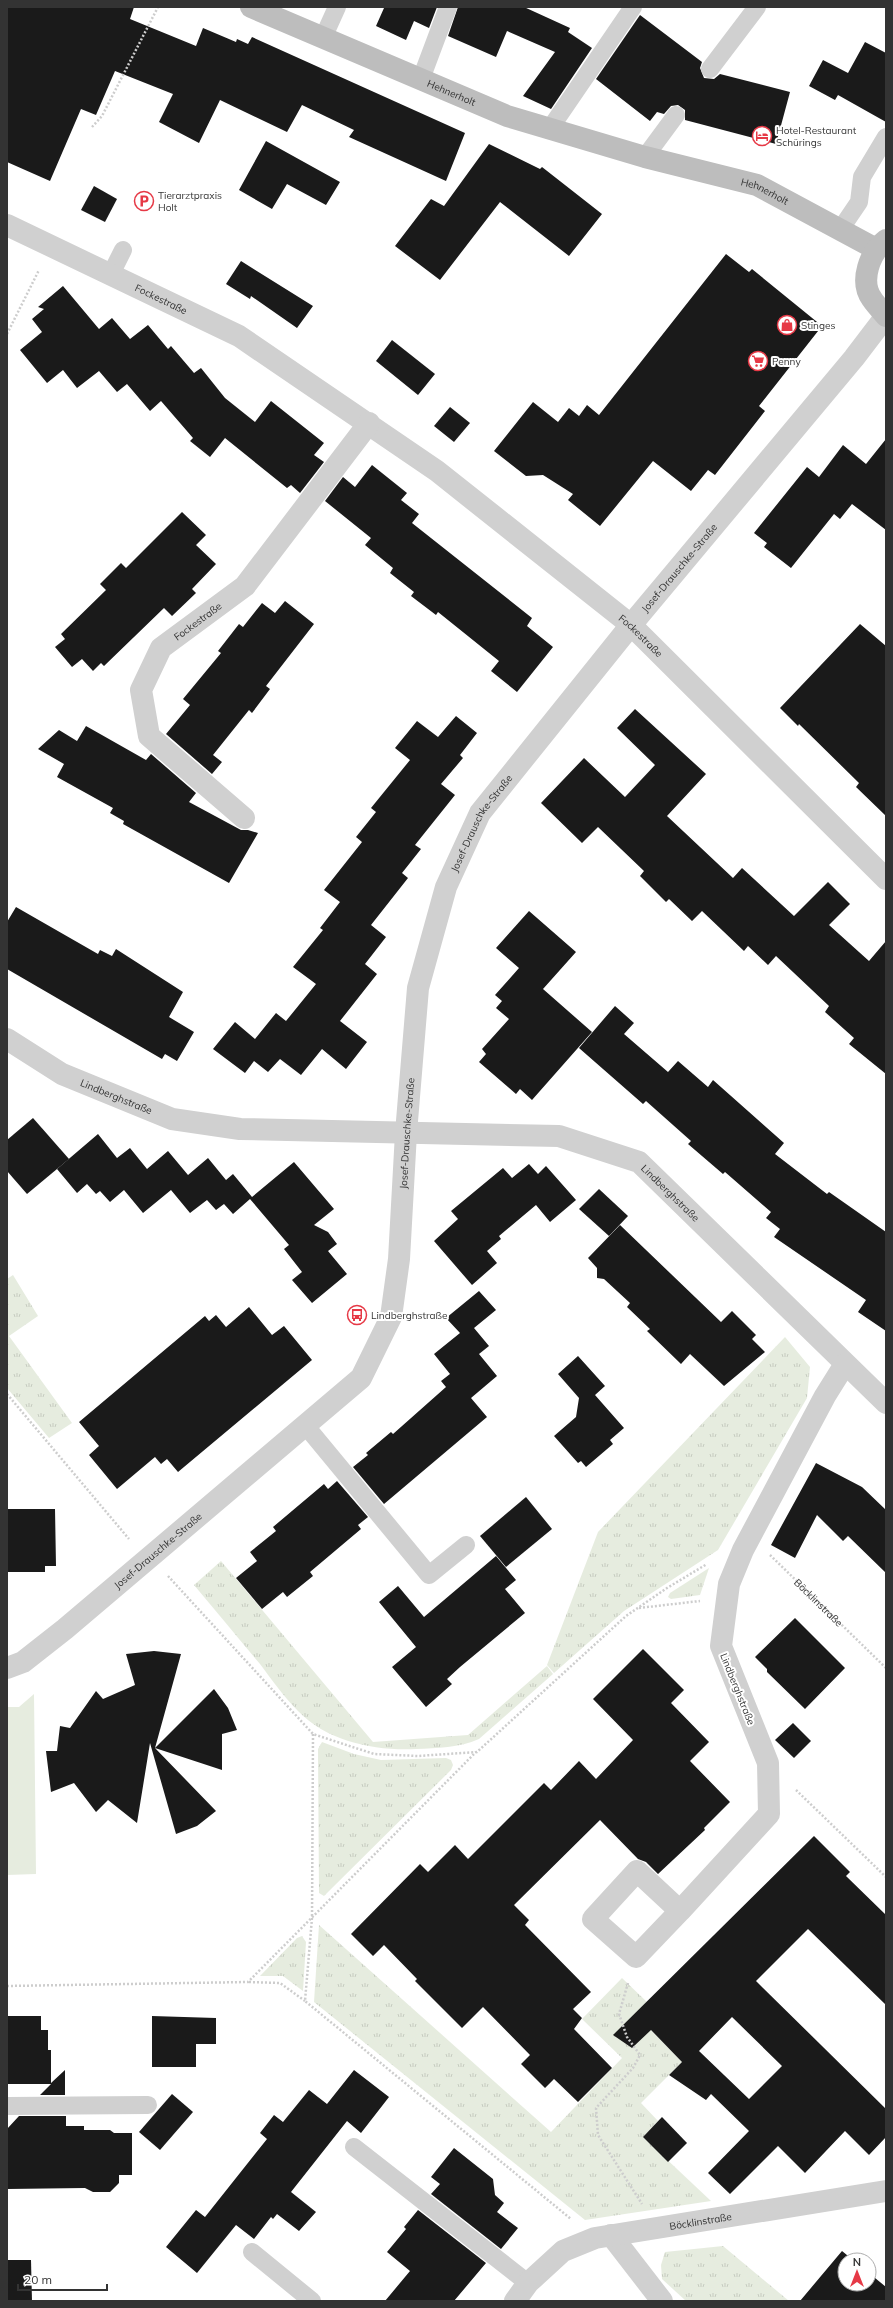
<svg xmlns="http://www.w3.org/2000/svg" width="893" height="2308" viewBox="0 0 893 2308" font-family="Mulish,sans-serif">
  <style>
    .grass { fill: url(#grass-tufts) }
    .park { fill: #e6ecdf }
    .building { fill: #1a1a1a; fill-rule: evenodd }
    .lines { fill: none; stroke-linecap: round; stroke-linejoin: round }
    .path { stroke: #cdcdcd; stroke-width: 2.5; stroke-dasharray: 2 2; stroke-linecap: butt }
    .lane { stroke: #d0d0d0; stroke-width: 18 }
    .street { stroke: #d0d0d0; stroke-width: 22 }
    .secondary { stroke: #bdbdbd; stroke-width: 22 }
    .labels { text-anchor: middle; stroke-width: 4; stroke-linejoin: round; paint-order: stroke }
    .street-label { font-size: 10px; fill: #333; stroke: #fff }
    .poi-label { font-size: 10px; fill: #333; stroke: #fff; text-anchor: start }
  </style>
  <defs>
    <pattern id="grass-tufts" width="24" height="20" patternUnits="userSpaceOnUse"><rect width="24" height="20" fill="#e6ecdf"/><path d="M3 7l-1-3M5 7V3M7 7l1-3M15 17l-1-3M17 17v-4M19 17l1-3" fill="none" stroke="#c6cbc0"/></pattern>
  </defs>
  <rect width="100%" height="100%" fill="#fff"/>
  <g class="grass">
    <path d="M13 1275 38 1316 9 1336 72 1423 49 1438 7 1388V1279Z"/>
    <path d="M785 1337 810 1367 807 1398 718 1550 624 1611 554 1673 547 1665 598 1532Z"/>
    <path d="M221 1561 373 1742 468 1735 547 1666 553 1674 479 1739C459 1748 437 1748 416 1749 375 1751 328 1742 298 1711 284 1697 272 1680 260 1664 238 1638 216 1611 194 1585Z"/>
    <path d="M709 1568 700 1595 671 1599 668 1597 670 1593Z"/>
    <path d="M322 1742 354 1754 381 1760 446 1758 451 1760 453 1765 451 1770 324 1896 319 1893 318 1749Z"/>
    <path d="M319 1925 551 2132 622 2058 582 2019 622 1978 647 2002 635 2014 682 2062 641 2103 658 2121 643 2137 711 2201 585 2220 314 2002Z"/>
    <path d="M302 1936 306 1942 303 1991 283 1976H260L297 1938Z"/>
    <path d="M723 2246 789 2301H686L662 2279 661 2265 665 2252Z"/>
  </g>
  <path class="park" d="M34 1694 36 1874 7 1875V1707H19Z"/>
  <g class="building">
    <path d="M7 7H134L130 19 196 46 203 28 236 42 237 39 248 44 252 37 465 133 446 181 349 137 354 130 302 105 287 132 220 100 199 143 159 122 173 94 115 71 96 115 81 109 50 181 7 162Z"/>
    <path d="M381 7H437L429 28 414 21 406 40 376 26 384 8Z"/>
    <path d="M458 7H524L570 28 568 32 592 48 551 109 523 96 555 52 507 31 496 57 448 36Z"/>
    <path d="M640 15 702 62 700 68 704 78 714 79 720 74 790 92 776 144 685 120V110L678 105 671 106 664 114 657 112 650 121 596 79Z"/>
    <path d="M865 42 886 53V122L838 95 835 100 809 86 823 60 848 73Z"/>
    <path d="M266 141 340 182 326 205 287 184 272 209 239 190Z"/>
    <path d="M489 144 540 169 542 167 602 214 569 256 500 202 440 280 395 246 431 199 444 206Z"/>
    <path d="M94 186 117 199 105 222 81 210Z"/>
    <path d="M726 254 749 272 752 269 822 326 759 406 765 411 715 475 708 470 691 491 653 461 600 526 568 500 573 494 543 475 526 476 494 451 533 402 558 422 569 408 579 416 587 405 599 415Z"/>
    <path d="M241 261 313 306 297 328 251 296 250 299 226 284Z"/>
    <path d="M63 286 99 329 112 318 130 339 148 325 168 349 171 346 194 373 201 368 225 398 255 422 271 401 324 443 314 455 324 462 300 493 291 485 287 488 225 438 210 457 190 441 193 438 161 401 150 411 127 384 117 392 99 371 77 388 63 370 47 383 20 350 42 332 32 319 44 309 38 307Z"/>
    <path d="M392 340 435 374 418 395 376 361Z"/>
    <path d="M450 407 470 423 454 442 434 426Z"/>
    <path d="M886 439V530L852 504 840 519 834 514 791 568 764 547 767 543 754 533 807 467 819 477 843 445 866 464Z"/>
    <path d="M372 465 407 493 401 500 419 514 412 523 532 618 527 626 553 647 517 692 491 671 499 661 438 612 436 615 411 596 414 592 390 573 393 568 365 545 371 538 325 501 343 477 355 487Z"/>
    <path d="M182 512 206 535 196 545 216 564 192 589 196 593 172 616 164 608 104 666 101 663 93 671 82 659 72 667 55 647 65 639 61 634 106 590 100 584 121 563 126 568Z"/>
    <path d="M285 601 314 624 266 686 270 689 252 713 249 710 213 755 222 762 212 774 166 734 190 705 183 699 221 653 218 651 239 624 243 627 262 603 275 613Z"/>
    <path d="M860 624 886 646V816L856 787 859 783 799 724 798 726 780 708Z"/>
    <path d="M635 709 706 774 667 816 733 878 742 868 794 916 828 882 850 904 829 925 869 961 886 941V1074L849 1044 854 1038 825 1012 829 1006 776 956 768 965 748 946 744 951 702 911 692 921 669 899 666 902 640 876 644 871 598 827 582 843 541 803 584 758 625 797 655 765 617 728Z"/>
    <path d="M456 716 477 733 460 755 463 758 441 784 455 795 415 845 421 849 402 873 408 878 371 925 386 937 365 964 377 974 340 1021 367 1042 346 1069 322 1049 301 1075 280 1059 268 1072 254 1061 245 1073 213 1049 235 1022 255 1039 276 1013 286 1021 316 984 293 967 323 930 320 928 340 902 324 890 362 842 356 837 376 812 371 808 410 760 395 748 417 721 438 737Z"/>
    <path d="M86 726 146 760 151 754 196 793 189 802 241 830H248L258 833 229 883 123 824 124 821 110 813 113 808 57 777 64 764 38 749 59 730 77 741Z"/>
    <path d="M16 907 98 954 100 950 112 956 116 949 183 992 169 1017 194 1032 177 1061 165 1054 162 1059 7 969V922Z"/>
    <path d="M529 911 576 952 543 989 592 1032 532 1100 520 1089 516 1094 479 1062 486 1054 482 1049 509 1019 496 1008 502 1001 495 995 519 968 496 948Z"/>
    <path d="M615 1006 634 1023 624 1034 668 1072 678 1061 708 1087 713 1080 784 1143 775 1154 827 1194 829 1192 886 1232V1331L858 1312 866 1300 774 1237 780 1229 766 1218 771 1212 725 1172 723 1174 688 1144 691 1141 646 1101 643 1104 579 1048Z"/>
    <path d="M33 1118 69 1159 27 1194 7 1171V1140Z"/>
    <path d="M98 1134 117 1158 130 1148 147 1169 168 1151 188 1175 208 1158 226 1180 233 1174 252 1197 294 1162 334 1209 314 1225 328 1232 337 1244 328 1251 347 1274 312 1303 292 1280 302 1272 284 1249 289 1245 250 1199 233 1214 224 1204 216 1210 207 1200 190 1213 171 1190 143 1213 124 1190 110 1202 100 1191 96 1194 87 1184 77 1193 57 1169Z"/>
    <path d="M529 1164 538 1174 546 1166 576 1200 550 1222 536 1205 499 1236 501 1239 487 1251 497 1263 472 1285 434 1241 458 1219 451 1211 503 1168 512 1178Z"/>
    <path d="M599 1189 628 1216 609 1236 579 1209Z"/>
    <path d="M620 1225 721 1322 732 1311 756 1335 752 1339 765 1352 724 1386 690 1354 681 1364 647 1331 650 1329 627 1307 630 1303 604 1279 597 1278V1268L588 1258Z"/>
    <path d="M479 1291 496 1310 474 1328 489 1346 479 1354 497 1376 471 1398 487 1417 384 1504 353 1467 368 1455 366 1453 391 1432 393 1434 446 1387 441 1381 450 1374 434 1354 460 1333 446 1318Z"/>
    <path d="M249 1307 272 1335 284 1326 312 1360 178 1472 167 1459 161 1464 155 1457 117 1489 89 1455 99 1446 79 1422 205 1316 209 1321 216 1315 226 1327Z"/>
    <path d="M578 1356 605 1386 595 1395 624 1428 610 1440 613 1444 586 1467 581 1461 578 1463 554 1436 576 1417 579 1398 558 1374Z"/>
    <path d="M816 1463 862 1487 886 1510V1573L848 1536 843 1541 817 1515 795 1558 771 1545Z"/>
    <path d="M337 1481 368 1517 358 1525 361 1529 310 1572 313 1576 287 1597 283 1592 262 1609 236 1578 257 1561 250 1552 276 1531 273 1527 324 1484 328 1489Z"/>
    <path d="M526 1497 552 1529 506 1567 480 1536Z"/>
    <path d="M7 1509H55L56 1566H45V1572H7Z"/>
    <path d="M496 1556 516 1580 505 1589 525 1613 460 1667 447 1679 452 1684 426 1707 392 1667 416 1647 379 1602 398 1586 424 1617Z"/>
    <path d="M795 1618 845 1668 805 1709 767 1672V1669L755 1657Z"/>
    <path d="M643 1649 684 1690 671 1703 709 1742 690 1761 730 1802 704 1828 705 1830 658 1874 646 1862 638 1859 600 1820 514 1905 529 1920 525 1925 591 1992 573 2009 582 2018 574 2029 612 2068 578 2102 554 2079 545 2088 521 2064 530 2055 483 2007 462 2028 415 1981 417 1979 384 1945 373 1956 351 1934 420 1864 428 1872 455 1845 468 1859 544 1783 551 1790 579 1761 596 1779 633 1740 593 1699Z"/>
    <path d="M154 1651 181 1654 155 1748 214 1689 228 1708 237 1730 222 1734V1770L155 1748 216 1811 197 1826 176 1834 150 1743 137 1823 108 1800 96 1812 74 1783 51 1792 46 1751H57L60 1726 70 1728 96 1691 103 1699 135 1685 126 1654Z"/>
    <path d="M793 1723 811 1741 794 1758 775 1740Z"/>
    <path d="M814 1836 850 1872 846 1876 886 1915V2005L808 1929 756 1981 886 2109V2137L869 2155 845 2131 805 2173 778 2146 730 2194 708 2173 749 2131 711 2094 706 2100 669 2075 682 2062 651 2030 632 2048 613 2035ZM732 2017 782 2066 749 2099 699 2051Z"/>
    <path d="M7 2016H41V2030H48V2050H51V2083L65 2070V2095H40L51 2084H7Z"/>
    <path d="M152 2016 216 2018V2044H196V2067H152Z"/>
    <path d="M354 2070 389 2097 361 2133 347 2121 291 2192 316 2212 299 2231 277 2214 273 2219 271 2217 254 2239 236 2225 197 2273 166 2247 196 2210 205 2217 267 2139 260 2133 274 2115 283 2122 309 2090 327 2104Z"/>
    <path d="M172 2094 193 2112 160 2150 139 2132Z"/>
    <path d="M19 2116H66V2126H84V2130H110L114 2133H132V2175H119V2183L110 2192H93L85 2188 7 2189V2129Z"/>
    <path d="M662 2117 687 2143 668 2162 643 2137Z"/>
    <path d="M454 2148 493 2179 495 2195 504 2203 497 2212 518 2228 501 2249 431 2194 440 2184 431 2177Z"/>
    <path d="M418 2210 486 2263 454 2301H385L410 2271 387 2252 406 2229 404 2227Z"/>
    <path d="M842 2251 853 2260H845V2284H869V2273L886 2287V2301H800Z"/>
    <path d="M7 2260H31L32 2301H7Z"/>
  </g>
  <g class="lines">
    <g class="path">
      <path d="M92 127 102 116 158 7"/>
      <path d="M7 334 39 270"/>
      <path d="M7 1394 129 1539"/>
      <path id="s1" d="M770 1555 886 1668"/>
      <path d="M168 1576 313 1734 374 1754 418 1756 477 1752 626 1616 667 1588 707 1564"/>
      <path d="M639 1608 700 1601"/>
      <path d="M313 1734 312 1918 305 2001 571 2219"/>
      <path d="M796 1790 886 1877"/>
      <path d="M249 1982 280 1983 305 2001"/>
      <path d="M628 1983 619 2014 627 2037 640 2055 633 2068 596 2108 598 2135 642 2204"/>
      <path d="M7 1986 248 1982 476 1752"/>
    </g>
    <g class="lane">
      <path d="M323 38 337 7"/>
      <path d="M710 69 757 7"/>
      <path d="M421 79 448 7"/>
      <path d="M549 130 633 7"/>
      <path d="M645 157 676 115"/>
      <path d="M840 230 859 202 862 177 886 137"/>
      <path d="M110 276 123 250"/>
      <path d="M305 1425 429 1575 466 1545"/>
      <path d="M7 2106 148 2105"/>
      <path d="M354 2147 528 2283"/>
      <path d="M252 2252 312 2301"/>
    </g>
    <g class="street">
      <path id="s2" d="M7 225 239 336 437 471 631 625 886 879"/>
      <path id="s3" d="M244 818 149 736 141 690 161 648 245 586 369 423"/>
      <path id="s4" d="M7 1039 62 1074 172 1119 240 1129 559 1136 639 1162 886 1403"/>
      <path id="s5" d="M7 1668 23 1662 65 1629 361 1378 391 1317 399 1259 406 1133 418 988 446 887 480 813 631 625 854 358 886 316"/>
      <path d="M680 1911 636 1957 593 1919 637 1871 680 1911 769 1814 768 1763 721 1646 729 1584 743 1550 825 1396 845 1364"/>
      <path d="M611 2235 662 2301"/>
      <path id="s6" d="M515 2301 528 2283 563 2251 595 2238 886 2191"/>
    </g>
    <g class="secondary">
      <path id="s7" d="M251 7 507 116 645 157 757 185 876 249"/>
      <path d="M886 240C870 252 859 281 872 299 876 305 881 310 886 316"/>
    </g>
  </g>
  <defs>
    <symbol id="hotel-ring" viewBox="-11 -11 22 22"><circle r="9.5" fill="#fff" stroke="#e63946" stroke-width="1.5"/><path d="M-6-4.5h1.5V1H6V5H4.5V3h-9V5H-6ZM-4 0a1.8 1.8 0 1 1 3.6 0ZM.5 0V-2.5h3Q6-2.5 6 0Z" fill="#e63946"/></symbol>
    <symbol id="parking-ring" viewBox="-11 -11 22 22"><circle r="9.5" fill="#fff" stroke="#e63946" stroke-width="1.5"/><path d="M-3.5-5.5H1a3.5 3.5 0 0 1 0 7H-1V5.5H-3.5ZM-1-3.4V-.6H.8a1.4 1.4 0 0 0 0-2.8Z" fill="#e63946"/></symbol>
    <symbol id="shop-ring" viewBox="-11 -11 22 22"><circle r="9.5" fill="#fff" stroke="#e63946" stroke-width="1.5"/><path d="M-5-2.5h2.3a2.7 3.5 0 0 1 5.4 0H5L5.5 6h-11ZM-1.5-2.5h3a1.5 2.3 0 0 0-3 0Z" fill="#e63946"/></symbol>
    <symbol id="supermarket-ring" viewBox="-11 -11 22 22"><circle r="9.5" fill="#fff" stroke="#e63946" stroke-width="1.5"/><path d="M-6-5.5h2.5l.6 2H6L4.5 2H-2.5L-4.4-4H-6ZM-1.5 3.2a1.3 1.3 0 1 0 .1 0ZM3 3.2a1.3 1.3 0 1 0 .1 0Z" fill="#e63946"/></symbol>
    <symbol id="bus-ring" viewBox="-11 -11 22 22"><circle r="9.5" fill="#fff" stroke="#e63946" stroke-width="1.5"/><path d="M-5-6H5V4H4V6H2V4H-2V6H-4V4H-5ZM-3.5-4V0h7V-4ZM-3.5 1.2v1.5H-2V1.2ZM2 1.2v1.5H3.5V1.2Z" fill="#e63946"/></symbol>
  </defs>
  <g fill-rule="evenodd">
    <use href="#hotel-ring" x="751" y="125" width="22" height="22"/>
    <use href="#parking-ring" x="133" y="190" width="22" height="22"/>
    <use href="#shop-ring" x="776" y="314" width="22" height="22"/>
    <use href="#supermarket-ring" x="747" y="350" width="22" height="22"/>
    <use href="#bus-ring" x="346" y="1304" width="22" height="22"/>
  </g>
  <g class="labels">
    <g class="street-label">
      <text dy="4" stroke="none"><textPath href="#s7" startOffset="218">Hehnerholt</textPath></text>
      <text dy="4" stroke="none"><textPath href="#s7" startOffset="547">Hehnerholt</textPath></text>
      <text dy="4" stroke="none"><textPath href="#s2" startOffset="171">Fockestraße</textPath></text>
      <text dy="4" stroke="none"><textPath href="#s5" startOffset="1359">Josef-Drauschke-Straße</textPath></text>
      <text dy="4" stroke="none"><textPath href="#s3" startOffset="264">Fockestraße</textPath></text>
      <text dy="4" stroke="none"><textPath href="#s2" startOffset="759">Fockestraße</textPath></text>
      <text dy="4" stroke="none"><textPath href="#s5" startOffset="1035">Josef-Drauschke-Straße</textPath></text>
      <text dy="4" stroke="none"><textPath href="#s4" startOffset="124">Lindberghstraße</textPath></text>
      <text dy="4" stroke="none"><textPath href="#s5" startOffset="711">Josef-Drauschke-Straße</textPath></text>
      <text dy="4" stroke="none"><textPath href="#s4" startOffset="700">Lindberghstraße</textPath></text>
      <text dy="4" stroke="none"><textPath href="#s5" startOffset="192">Josef-Drauschke-Straße</textPath></text>
      <text dy="4" stroke="none"><textPath href="#s1" startOffset="68">Böcklinstraße</textPath></text>
      <text transform="translate(738 1689) rotate(68)" y="4">Lindberghstraße</text>
      <text dy="4" stroke="none"><textPath href="#s6" startOffset="211">Böcklinstraße</textPath></text>
    </g>
    <g class="poi-label">
      <text x="776" y="134">Hotel-Restaurant<tspan x="776" dy="12">Schürings</tspan></text>
      <text x="158" y="199">Tierarztpraxis<tspan x="158" dy="12">Holt</tspan></text>
      <text x="801" y="329">Stinges</text>
      <text x="772" y="365">Penny</text>
      <text x="371" y="1319">Lindberghstraße</text>
    </g>
  </g>
  <rect width="893" height="2308" fill="none" stroke="#333333" stroke-width="16"/>
  <g transform="translate(857 2272)"><circle r="19" fill="#ffffff" stroke="#adadad"/>
  <path d="M0-3L7 15L0 10L-7 15Z" fill="#e63946"/>
  <text y="-6" font-size="11" font-weight="bold" text-anchor="middle" fill="#333333">N</text>
  </g>
  <path d="M18 2284v6h89v-6" fill="none" stroke="#333333" stroke-width="2"/>
  <text x="24" y="2284" font-size="12" fill="#333333" stroke="#ffffff" stroke-width="3" paint-order="stroke">20 m</text>
</svg>
